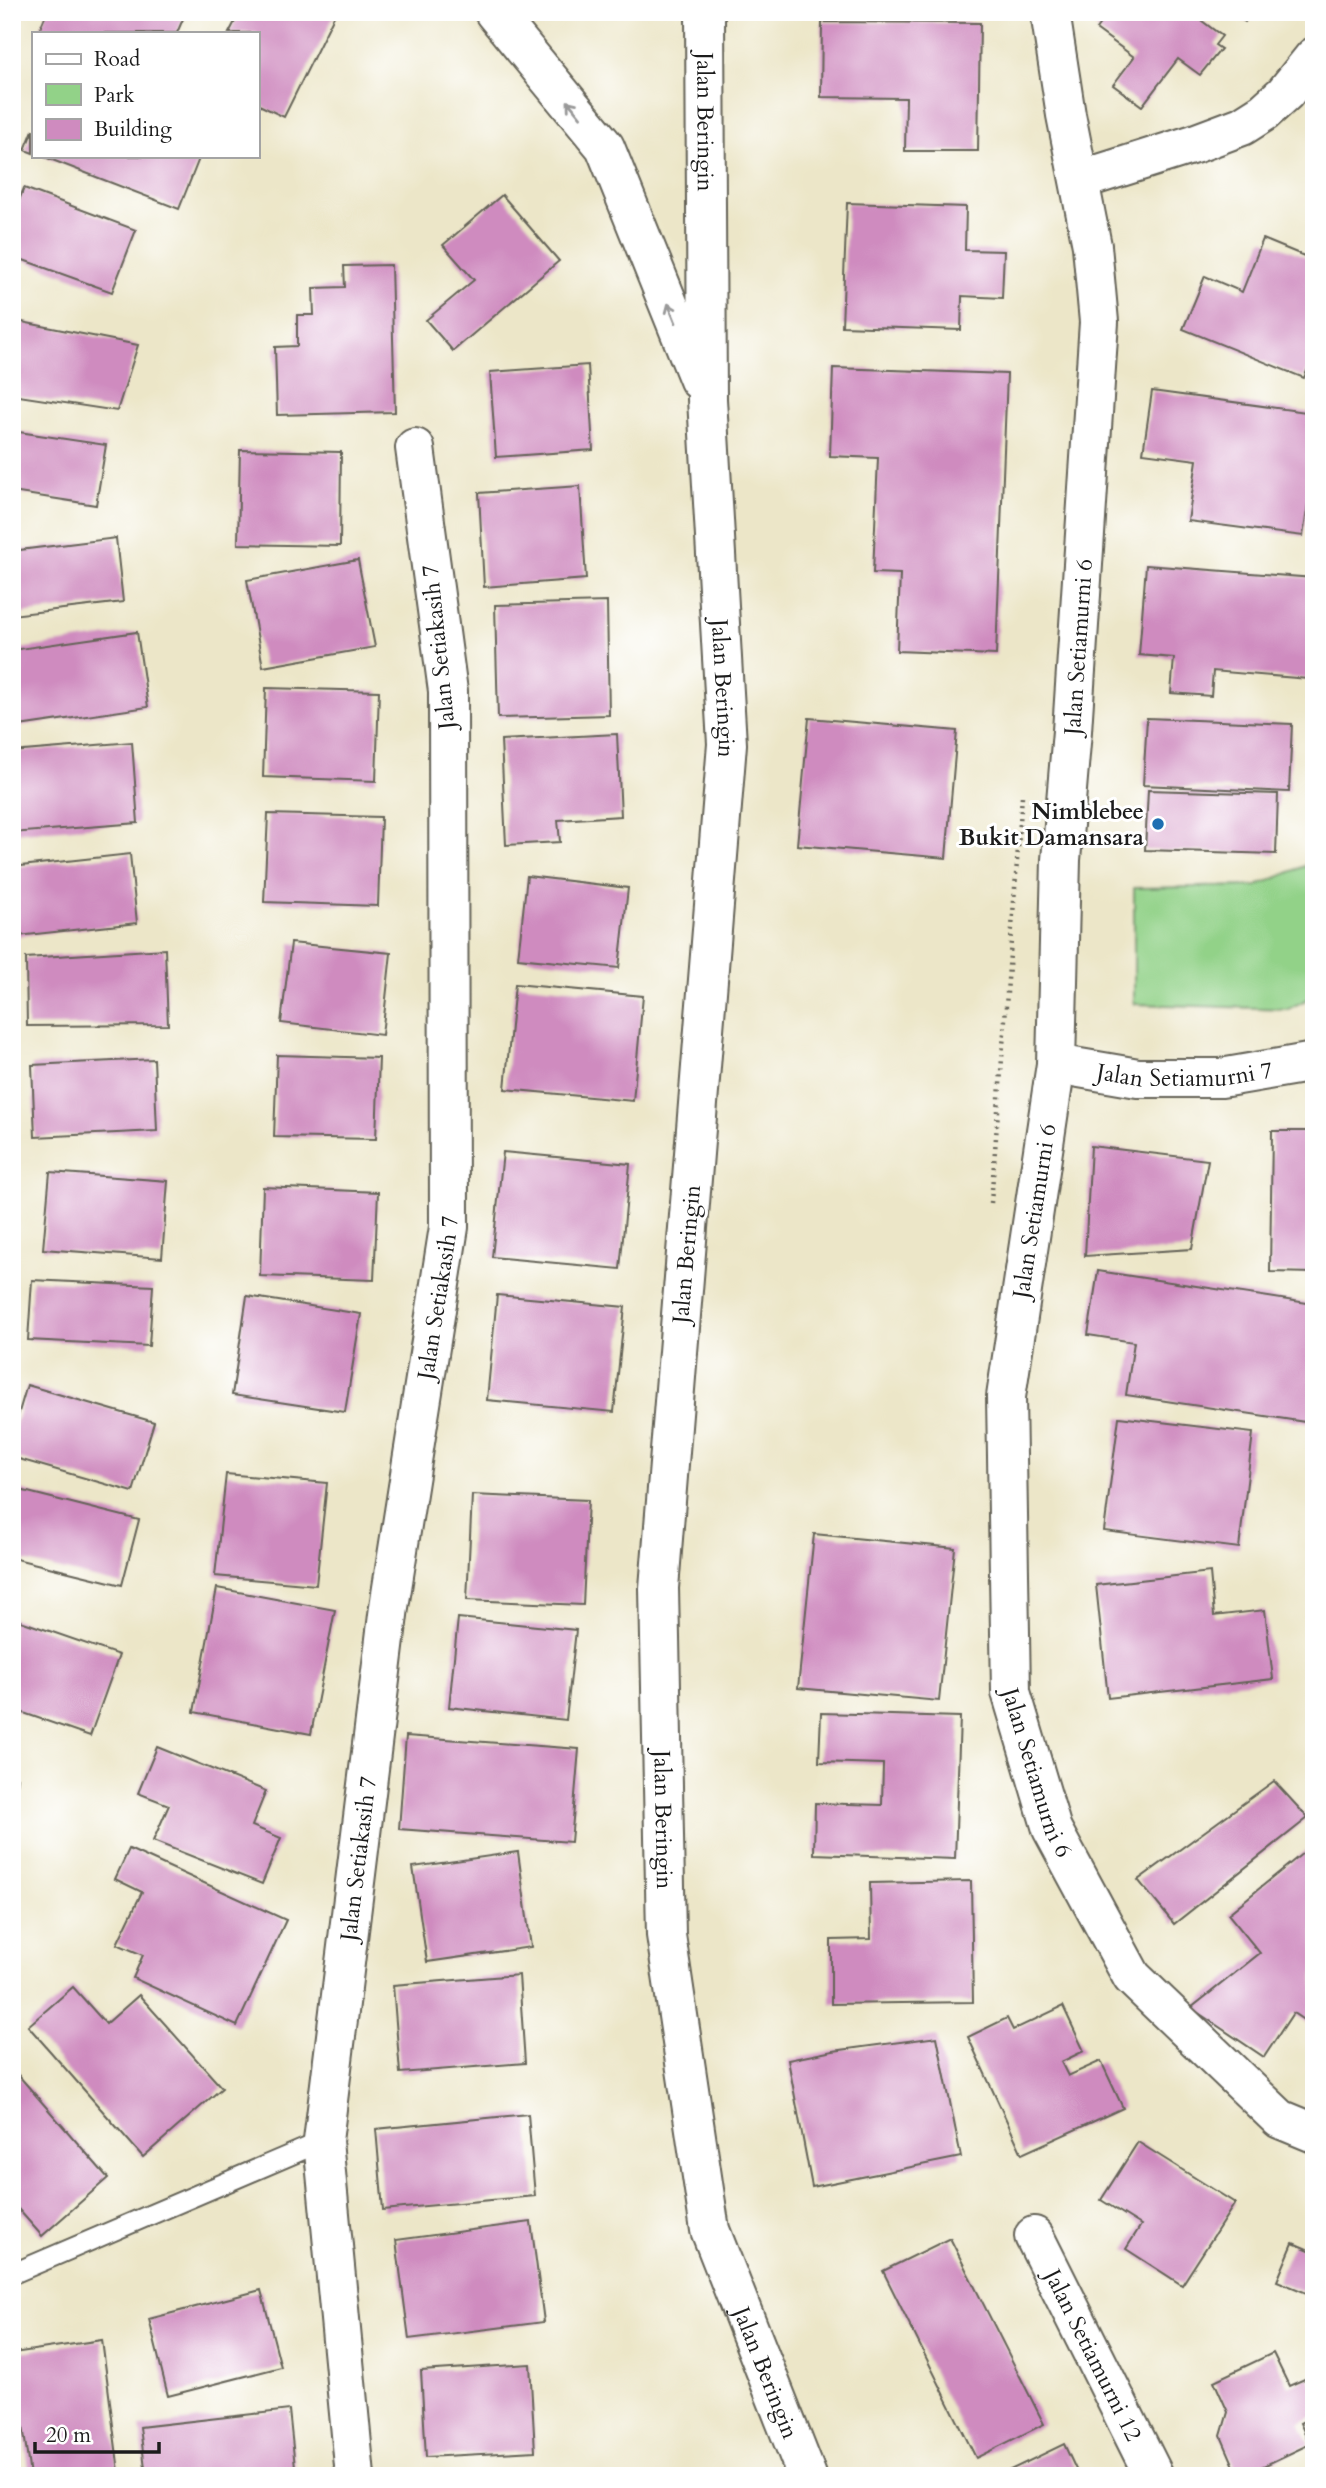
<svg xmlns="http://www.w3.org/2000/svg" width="1326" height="2488" viewBox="0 0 1326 2488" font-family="Cardo,serif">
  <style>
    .green { fill: #92d288; stroke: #577752; stroke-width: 2 }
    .building { fill: #cf8bbf }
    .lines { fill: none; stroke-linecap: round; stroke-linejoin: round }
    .lane-casing { stroke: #656358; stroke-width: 23 }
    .street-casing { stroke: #656358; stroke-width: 42 }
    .secondary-casing { stroke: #656358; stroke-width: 42 }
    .path { stroke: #656358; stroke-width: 4.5; stroke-dasharray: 2 5; stroke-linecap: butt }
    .lane { stroke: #fff; stroke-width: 19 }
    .street { stroke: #fff; stroke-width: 38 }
    .secondary { stroke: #fff; stroke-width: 38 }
    .oneway { stroke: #999 }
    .poi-dot { fill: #1f6fb2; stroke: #fff; stroke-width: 2.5 }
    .labels { text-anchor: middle; stroke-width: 6; stroke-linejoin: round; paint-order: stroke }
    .street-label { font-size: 23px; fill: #1c1c1c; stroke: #fff }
    .poi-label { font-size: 23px; font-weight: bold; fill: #1c1c1c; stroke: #fff; text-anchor: end }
  </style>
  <rect width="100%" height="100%" fill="#fff"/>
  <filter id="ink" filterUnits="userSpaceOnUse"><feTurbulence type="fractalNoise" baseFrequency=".0143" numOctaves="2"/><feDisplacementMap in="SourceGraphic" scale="14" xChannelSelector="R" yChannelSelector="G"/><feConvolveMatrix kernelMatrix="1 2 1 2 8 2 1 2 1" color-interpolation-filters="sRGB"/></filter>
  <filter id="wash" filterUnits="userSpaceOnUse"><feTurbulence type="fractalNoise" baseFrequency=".00686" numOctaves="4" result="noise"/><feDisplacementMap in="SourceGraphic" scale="28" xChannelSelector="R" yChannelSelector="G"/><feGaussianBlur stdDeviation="1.57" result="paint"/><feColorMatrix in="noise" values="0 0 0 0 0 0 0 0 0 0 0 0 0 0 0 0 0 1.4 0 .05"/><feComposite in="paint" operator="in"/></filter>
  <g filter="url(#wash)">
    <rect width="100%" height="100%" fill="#ece6c8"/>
    <path class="green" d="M1314 862V996L1288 1009 1134 1004V888L1257 886Z"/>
    <g id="blocks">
      <g class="building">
        <path d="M47 12H186L177 33H38Z"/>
        <path d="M240 12H336L284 117 257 104V33H229Z"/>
        <path d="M1108 12H1190L1222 36 1215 45 1221 49 1200 75 1178 59 1142 106 1113 85 1134 57 1096 29Z"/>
        <path d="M1229 12H1252L1245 22Z"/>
        <path d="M822 22 980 23 978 151H905L906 98 821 97Z"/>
        <path d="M33 130V153L25 150Z"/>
        <path d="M42 156H200L179 209Z"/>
        <path d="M24 188 136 230 112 292 12 256V218Z"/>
        <path d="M502 195 559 261 453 351 426 320 474 280 443 245Z"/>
        <path d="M847 203 966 207 965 250 1004 251 1002 298 962 296 961 330 842 326Z"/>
        <path d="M1263 239 1314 260V355L1304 378 1183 329 1205 276 1242 292Z"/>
        <path d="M391 265 395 412 277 415 275 347 297 346V315H314L313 288 345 287 344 266Z"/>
        <path d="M12 320 138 345 117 411 12 395Z"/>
        <path d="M588 365 593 450 496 457 490 372Z"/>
        <path d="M833 368 1007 374 996 655 897 651 900 574 873 573 878 458 830 456Z"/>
        <path d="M1152 391 1314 413V465L1303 536 1188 521 1197 460 1143 453Z"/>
        <path d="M12 431 106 445 96 505 12 492Z"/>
        <path d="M240 450 341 452 340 546 238 544Z"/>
        <path d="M580 486 586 579 484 587 479 493Z"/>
        <path d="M116 538 123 602 12 615V551Z"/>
        <path d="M358 560 375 647 263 667 247 580Z"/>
        <path d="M1146 565 1314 578 1308 679 1213 671 1211 696 1171 693 1174 658 1139 655Z"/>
        <path d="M607 602 609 715 498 718 495 605Z"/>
        <path d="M137 632 148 707 12 727V650Z"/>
        <path d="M266 688 379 691 376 781 263 777Z"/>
        <path d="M809 718 957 731 946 858 797 845Z"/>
        <path d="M1147 718 1292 724 1289 792 1143 785Z"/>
        <path d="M617 734 621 816 558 820 560 842 506 845 501 740Z"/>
        <path d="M132 742 138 823 12 833V752Z"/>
        <path d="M1148 790 1278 794 1276 854 1145 850Z"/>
        <path d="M268 814 381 817 378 906 264 902Z"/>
        <path d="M130 854 137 923 18 936 12 867Z"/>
        <path d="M527 876 628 888 619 968 518 958Z"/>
        <path d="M291 943 391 953 382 1035 281 1023Z"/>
        <path d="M165 949 168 1025 27 1026 26 958Z"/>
        <path d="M515 984 643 996 633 1101 505 1089Z"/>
        <path d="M277 1055 379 1058 376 1139 274 1137Z"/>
        <path d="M154 1059 157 1131 35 1137 32 1065Z"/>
        <path d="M1272 1131H1314V1273L1270 1272Z"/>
        <path d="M1091 1146 1208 1160 1192 1249 1085 1256Z"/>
        <path d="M503 1152 630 1164 620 1269 492 1257Z"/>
        <path d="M50 1172 168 1181 162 1258 43 1249Z"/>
        <path d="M263 1187 378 1192 374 1280 260 1276Z"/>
        <path d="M1098 1271 1314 1304V1410L1312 1423 1126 1395 1134 1342 1088 1335Z"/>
        <path d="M32 1280 153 1286 149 1346 28 1340Z"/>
        <path d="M497 1295 625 1307 614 1412 487 1400Z"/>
        <path d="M247 1296 361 1314 345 1412 232 1395Z"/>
        <path d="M27 1385 154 1422 133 1492 12 1457V1436Z"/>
        <path d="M1119 1417 1253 1433 1239 1548 1104 1531Z"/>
        <path d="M226 1474 327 1483 316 1585 215 1576Z"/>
        <path d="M12 1488 139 1520 122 1585 12 1558Z"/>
        <path d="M472 1495 588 1500 583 1605 467 1600Z"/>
        <path d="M814 1534 955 1548 939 1701 798 1688Z"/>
        <path d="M1210 1572 1214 1616 1265 1610 1273 1679 1108 1698 1096 1585Z"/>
        <path d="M217 1588 335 1610 311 1734 194 1712Z"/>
        <path d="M12 1618 119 1655 90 1736 12 1709Z"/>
        <path d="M458 1618 576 1630 566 1720 449 1707Z"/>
        <path d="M821 1713 960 1717 955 1859 814 1854 815 1803 882 1805 883 1764 819 1762Z"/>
        <path d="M406 1736 579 1749 571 1842 399 1829Z"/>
        <path d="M157 1747 266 1791 252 1826 281 1838 262 1884 153 1841 169 1805 138 1793Z"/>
        <path d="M12 1777 18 1778 14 1808H12Z"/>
        <path d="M1274 1781 1308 1818 1174 1924 1138 1880Z"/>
        <path d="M1314 1844V2027L1293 2013 1264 2057 1191 2008 1260 1953 1228 1914Z"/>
        <path d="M129 1849 286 1920 237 2026 133 1978 143 1955 117 1944 142 1892 115 1879Z"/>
        <path d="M518 1852 531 1947 427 1962 413 1867Z"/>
        <path d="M971 1881 973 2002 831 2004V1940L871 1939 870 1883Z"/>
        <path d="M519 1975 525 2063 400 2073 393 1985Z"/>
        <path d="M73 1987 106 2024 139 1995 222 2088 143 2157 28 2026Z"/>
        <path d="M1063 2006 1084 2051 1061 2062 1068 2076 1101 2061 1123 2108 1022 2154 968 2037 1007 2018 1013 2030Z"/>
        <path d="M937 2037 961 2157 812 2187 788 2060 833 2051Z"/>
        <path d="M12 2068 108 2178 42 2236 12 2202Z"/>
        <path d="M528 2114 535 2196 383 2210 376 2129Z"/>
        <path d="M1138 2142 1235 2203 1182 2285 1126 2249 1141 2225 1101 2200Z"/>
        <path d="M531 2222 544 2322 409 2339 396 2240Z"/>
        <path d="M950 2238 1044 2424 976 2458 883 2271Z"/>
        <path d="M1293 2243 1314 2252V2296L1277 2281Z"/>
        <path d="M261 2290 281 2367 168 2396 149 2319Z"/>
        <path d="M102 2340 119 2472 89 2476H30L13 2353Z"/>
        <path d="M1273 2353 1289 2386 1309 2377 1314 2386V2416L1300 2423 1310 2444 1259 2468 1262 2476H1218L1217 2474 1234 2466 1221 2436 1228 2412 1214 2381Z"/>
        <path d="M530 2364 535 2451 426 2457 421 2371Z"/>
        <path d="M289 2410 296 2476H146L140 2427Z"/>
        <path d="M1064 2444 1079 2476H998Z"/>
      </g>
    </g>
  </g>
  <g filter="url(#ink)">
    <use href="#blocks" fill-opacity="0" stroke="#656358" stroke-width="2"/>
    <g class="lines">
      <defs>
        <path id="lane" d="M12 2274 323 2141"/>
        <g id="street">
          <path id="s1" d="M1050 12 1066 115 1092 246 1099 322 1072 731 1061 860 1056 1064 1006 1397 1011 1692 1052 1829 1132 1977 1280 2119 1314 2133"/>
          <path d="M1080 180 1194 144 1242 126 1264 112 1285 93 1314 57"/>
          <path id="s2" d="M1056 1064 1138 1078H1221L1314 1062"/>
          <path id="s3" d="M1034 2236 1154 2476"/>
          <path id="s4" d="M355 2476 323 2141 389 1607 449 1227 448 691 415 448"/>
        </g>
        <g id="secondary">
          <path d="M494 12 605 147 699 380"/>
          <path id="s5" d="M705 12 707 399 727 744 659 1588 666 1935 710 2230 807 2476"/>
        </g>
      </defs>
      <use href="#lane" class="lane-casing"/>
      <use href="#street" class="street-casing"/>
      <use href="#secondary" class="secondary-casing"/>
      <path class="path" d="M991 1203 1022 796"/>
      <use href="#lane" class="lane"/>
      <use href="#street" class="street"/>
      <use href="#secondary" class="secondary"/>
    </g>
    <defs><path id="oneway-shaft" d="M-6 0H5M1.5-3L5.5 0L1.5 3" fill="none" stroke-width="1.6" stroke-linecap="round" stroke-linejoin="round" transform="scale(1.75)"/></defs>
    <g class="oneway">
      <use href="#oneway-shaft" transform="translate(574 109) rotate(-129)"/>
      <use href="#oneway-shaft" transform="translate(672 313) rotate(-112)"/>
    </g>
  </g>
  <circle class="poi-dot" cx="1158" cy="824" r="7"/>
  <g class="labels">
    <g class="street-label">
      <text dy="8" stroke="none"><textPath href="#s5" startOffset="110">Jalan Beringin</textPath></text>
      <text transform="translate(438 647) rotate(-96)" y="8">Jalan Setiakasih 7</text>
      <text transform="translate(1078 647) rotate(-86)" y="8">Jalan Setiamurni 6</text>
      <text dy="8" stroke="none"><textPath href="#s5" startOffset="677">Jalan Beringin</textPath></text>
      <text dy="8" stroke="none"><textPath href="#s2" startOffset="130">Jalan Setiamurni 7</textPath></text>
      <text transform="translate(1034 1211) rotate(-81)" y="8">Jalan Setiamurni 6</text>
      <text transform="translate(686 1254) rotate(-85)" y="8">Jalan Beringin</text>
      <text dy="8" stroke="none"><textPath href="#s4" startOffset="1188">Jalan Setiakasih 7</textPath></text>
      <text dy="8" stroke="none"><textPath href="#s1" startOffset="1774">Jalan Setiamurni 6</textPath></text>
      <text dy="8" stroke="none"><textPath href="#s5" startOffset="1811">Jalan Beringin</textPath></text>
      <text dy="8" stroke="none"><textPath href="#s4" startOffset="621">Jalan Setiakasih 7</textPath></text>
      <text dy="8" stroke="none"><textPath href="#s3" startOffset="133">Jalan Setiamurni 12</textPath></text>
      <text dy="8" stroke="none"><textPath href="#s5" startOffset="2378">Jalan Beringin</textPath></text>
    </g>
    <g class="poi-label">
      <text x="1144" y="819">Nimblebee<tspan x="1144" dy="26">Bukit Damansara</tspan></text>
    </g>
  </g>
  <rect width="1326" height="2488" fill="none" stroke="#fff" stroke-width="42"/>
  <rect x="32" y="32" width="228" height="126" fill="#ffffff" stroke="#a4a4a4" stroke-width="2"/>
  <rect x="46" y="54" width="35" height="10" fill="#ffffff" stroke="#a4a4a4" stroke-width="2"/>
  <text x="94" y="66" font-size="21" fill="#1c1c1c">Road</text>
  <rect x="46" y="84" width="35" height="21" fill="#92d288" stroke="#a4a4a4" stroke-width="2"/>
  <text x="94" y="102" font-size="21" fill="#1c1c1c">Park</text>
  <rect x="46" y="119" width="35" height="21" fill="#cf8bbf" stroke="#a4a4a4" stroke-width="2"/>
  <text x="94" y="136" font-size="21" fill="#1c1c1c">Building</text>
  <path d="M35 2442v10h124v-10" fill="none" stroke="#1c1c1c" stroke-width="3.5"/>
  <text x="46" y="2442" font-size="21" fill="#1c1c1c" stroke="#ffffff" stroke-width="5" paint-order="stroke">20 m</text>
</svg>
